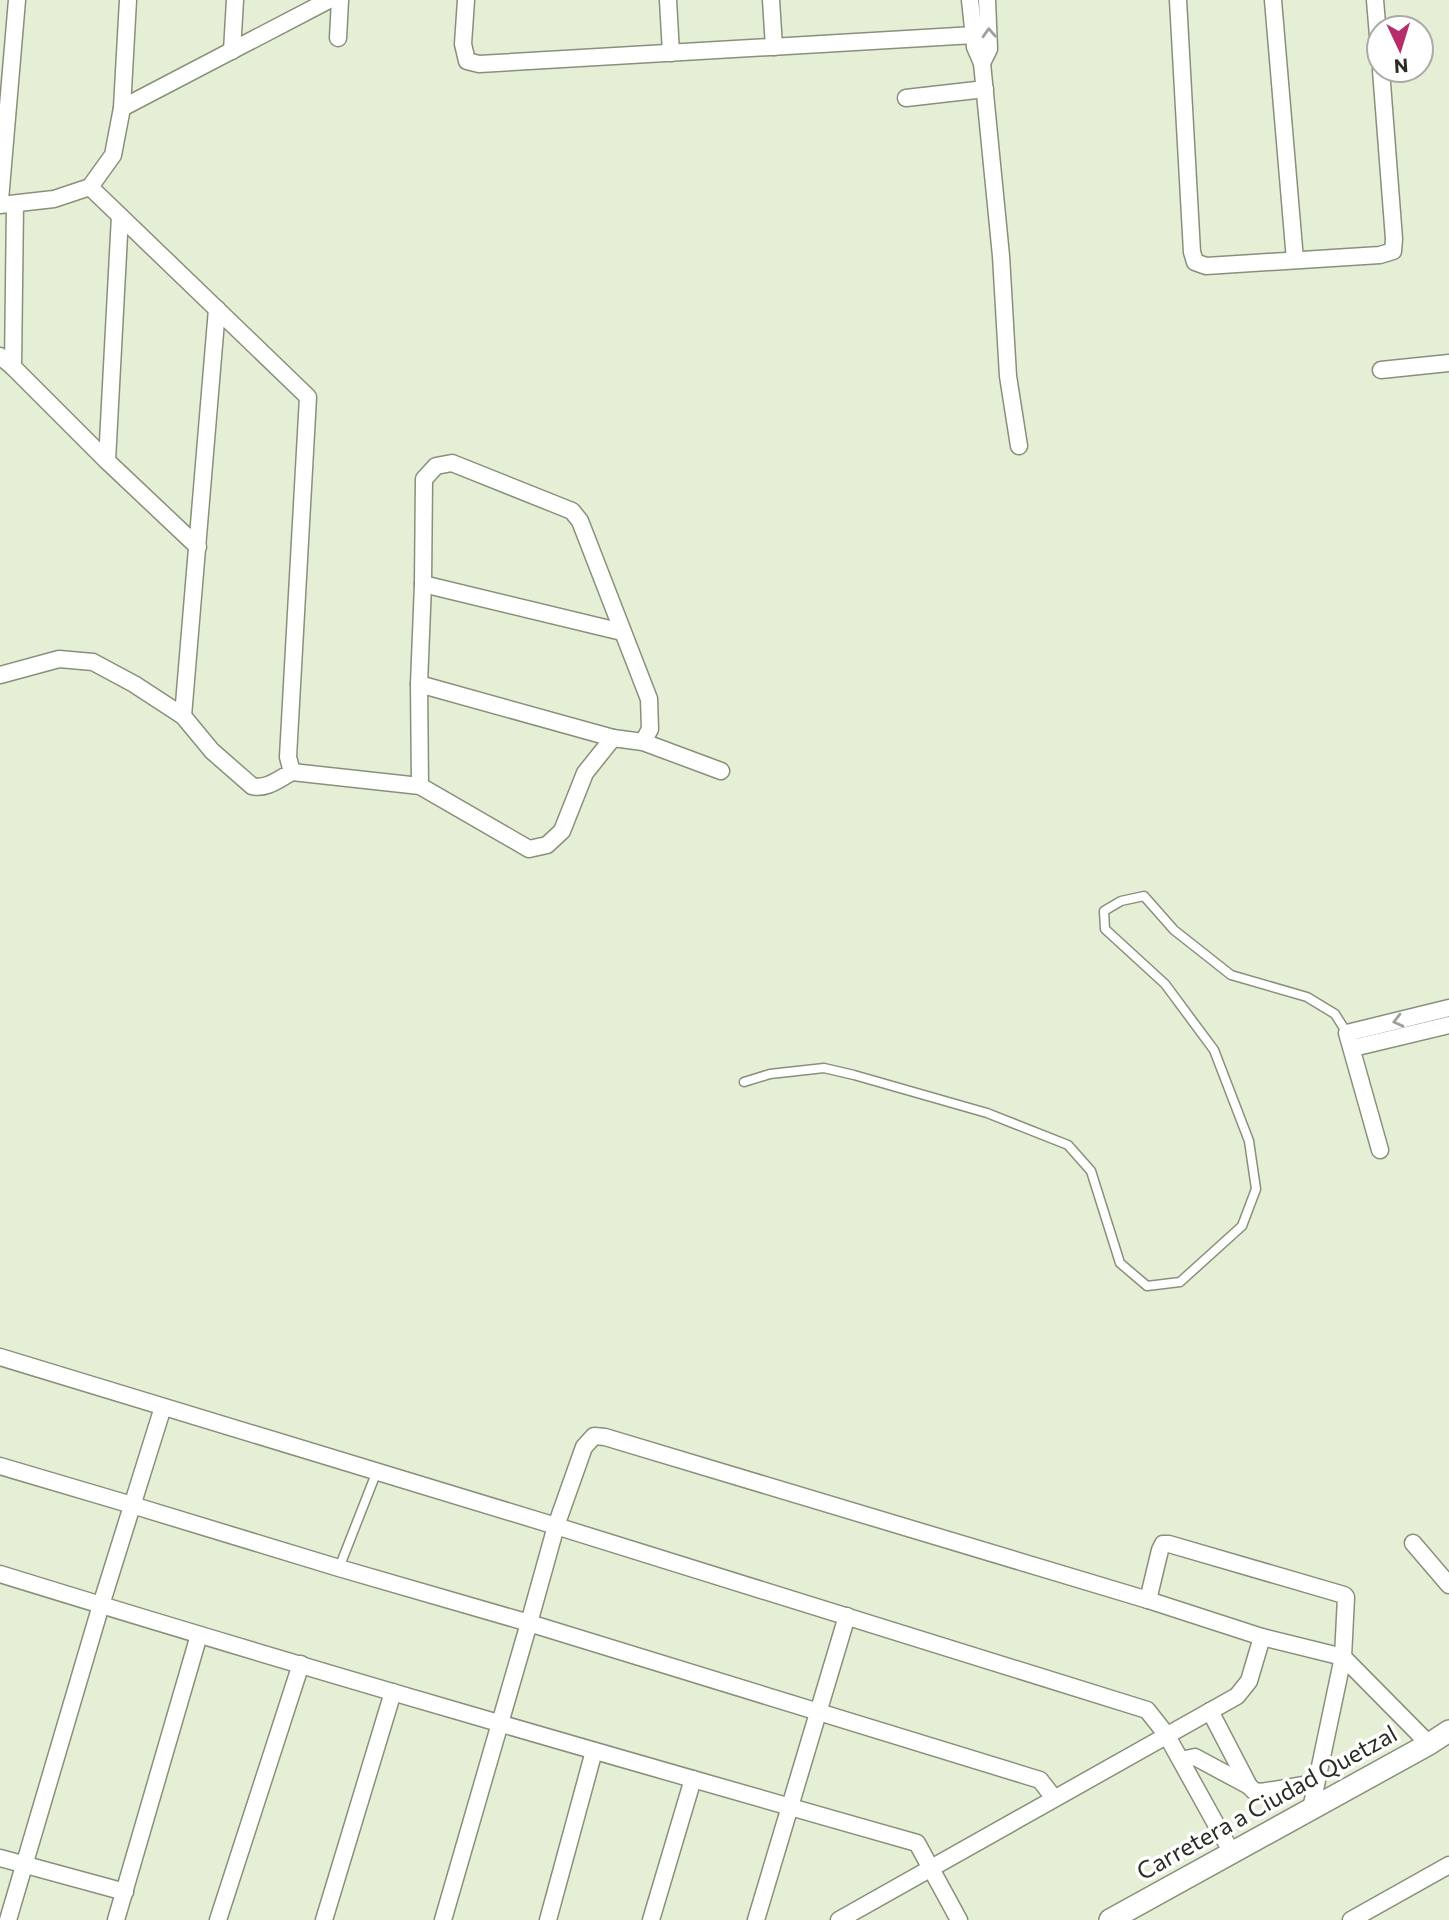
<svg xmlns="http://www.w3.org/2000/svg" width="1449" height="1920" viewBox="0 0 1449 1920" font-family="Commissioner,sans-serif">
  <style>
    .lines { fill: none; stroke-linecap: round; stroke-linejoin: round }
    .service-casing { stroke: #87917a; stroke-width: 11 }
    .minor-casing { stroke: #87917a; stroke-width: 19 }
    .secondary-casing { stroke: #87917a; stroke-width: 24 }
    .service { stroke: #fff; stroke-width: 8 }
    .minor { stroke: #fff; stroke-width: 16 }
    .secondary { stroke: #fff; stroke-width: 21 }
    .oneway { stroke: #9fa09c }
    .labels { text-anchor: middle; stroke-width: 7; stroke-linejoin: round; paint-order: stroke }
    .street-label { font-size: 24px; fill: #2a2d24; stroke: #fff }
  </style>
  <rect width="100%" height="100%" fill="#e5efd6"/>
  <g class="lines">
    <defs>
      <g id="service">
        <path d="M744 1082 770 1074 824 1068 854 1075 987 1113 1068 1145 1091 1171 1120 1263 1147 1286 1180 1282 1242 1226 1256 1189 1249 1141 1214 1050 1165 984 1105 929 1104 911 1121 901 1144 896 1174 930 1231 975 1307 997 1335 1014 1347 1033"/>
        <path d="M339 1568 377 1471"/>
      </g>
      <g id="minor">
        <path d="M466 0 463 44 467 61 479 64 974 35"/>
        <path d="M668 0 671 53"/>
        <path d="M771 0 774 47"/>
        <path d="M970 0 975 47 982 63 1001 256 1008 376 1019 446"/>
        <path d="M1178 0 1192 252 1195 262 1206 266 1380 255 1393 251 1394 239 1381 70"/>
        <path d="M1273 0 1295 260"/>
        <path d="M1375 0 1379 48"/>
        <path d="M338 38 340 0"/>
        <path d="M232 51 235 0"/>
        <path d="M982 63 989 49 987 0"/>
        <path d="M906 98 985 89"/>
        <path d="M122 108 329 0"/>
        <path d="M0 200 17 0"/>
        <path d="M0 205 54 199 90 187 113 155 122 108 128 0"/>
        <path d="M0 356 13 367 107 461 198 547"/>
        <path d="M13 367 15 204"/>
        <path d="M1381 370 1449 363"/>
        <path d="M107 461 120 216"/>
        <path d="M423 584 622 632"/>
        <path d="M0 675 59 659 93 662 134 684 183 716 212 751 252 786C266 790 279 779 292 772L288 757 308 397 90 187"/>
        <path d="M419 684 613 738"/>
        <path d="M183 716 217 309"/>
        <path d="M292 772 420 786 529 849 547 845 562 831 585 773 613 738 643 742 721 771"/>
        <path d="M420 786 419 684 423 584 424 479 436 466 452 463 572 511 580 521 649 699 650 729 643 742"/>
        <path d="M1353 1048 1449 1025"/>
        <path d="M1380 1150 1347 1033 1449 1008"/>
        <path d="M0 1357 556 1526 1147 1710 1166 1734 1232 1853"/>
        <path d="M0 1466 132 1505 339 1568 529 1623 1040 1780 1054 1798"/>
        <path d="M1413 1543 1449 1585"/>
        <path d="M0 1574C304 1668 611 1756 917 1843L959 1920"/>
        <path d="M1148 1600 1160 1550 1163 1544H1169L1344 1595 1346 1597 1343 1657 1311 1809"/>
        <path d="M1210 1711 1249 1786 1254 1791 1261 1792 1316 1783"/>
        <path d="M1181 1760 1195 1757 1249 1786"/>
        <path d="M0 1858 125 1892"/>
        <path d="M8 1920 101 1605 163 1407"/>
        <path d="M116 1920 199 1635"/>
        <path d="M218 1920 301 1664"/>
        <path d="M324 1920 393 1692"/>
        <path d="M443 1920 529 1623 556 1526 584 1447 594 1436 605 1437 1148 1600 1262 1637 1343 1657 1429 1744"/>
        <path d="M548 1920 594 1751"/>
        <path d="M651 1920 693 1779"/>
        <path d="M756 1920 847 1616"/>
        <path d="M839 1920 1237 1696 1249 1681 1262 1637"/>
        <path d="M1351 1920 1449 1865"/>
      </g>
      <path id="secondary" d="M1110 1920 1429 1744 1449 1731"/>
    </defs>
    <use href="#service" class="service-casing"/>
    <use href="#minor" class="minor-casing"/>
    <use href="#secondary" class="secondary-casing"/>
    <use href="#service" class="service"/>
    <use href="#minor" class="minor"/>
    <use href="#secondary" class="secondary"/>
  </g>
  <defs><path id="oneway-chevron" d="M-2-3.5L2.5 0L-2 3.5" fill="none" stroke-width="1.6" stroke-linecap="round" stroke-linejoin="round" transform="scale(1.75)"/></defs>
  <g class="oneway">
    <use href="#oneway-chevron" transform="translate(989 33) rotate(-93)"/>
    <use href="#oneway-chevron" transform="translate(1398 1021) rotate(166)"/>
  </g>
  <g class="labels">
    <g class="street-label">
      <text transform="translate(1267 1803) rotate(-29)" y="8">Carretera a Ciudad Quetzal</text>
    </g>
  </g>
  <g transform="translate(1400 49) rotate(176)"><circle r="33" fill="#ffffff" stroke="#aaaba7" stroke-width="2"/>
  <path d="M0-5L12 26L0 18L-12 26Z" fill="#b62d6b"/>
  <text y="-10" font-size="19" font-weight="bold" text-anchor="middle" fill="#2a2d24">N</text>
  </g>
</svg>
